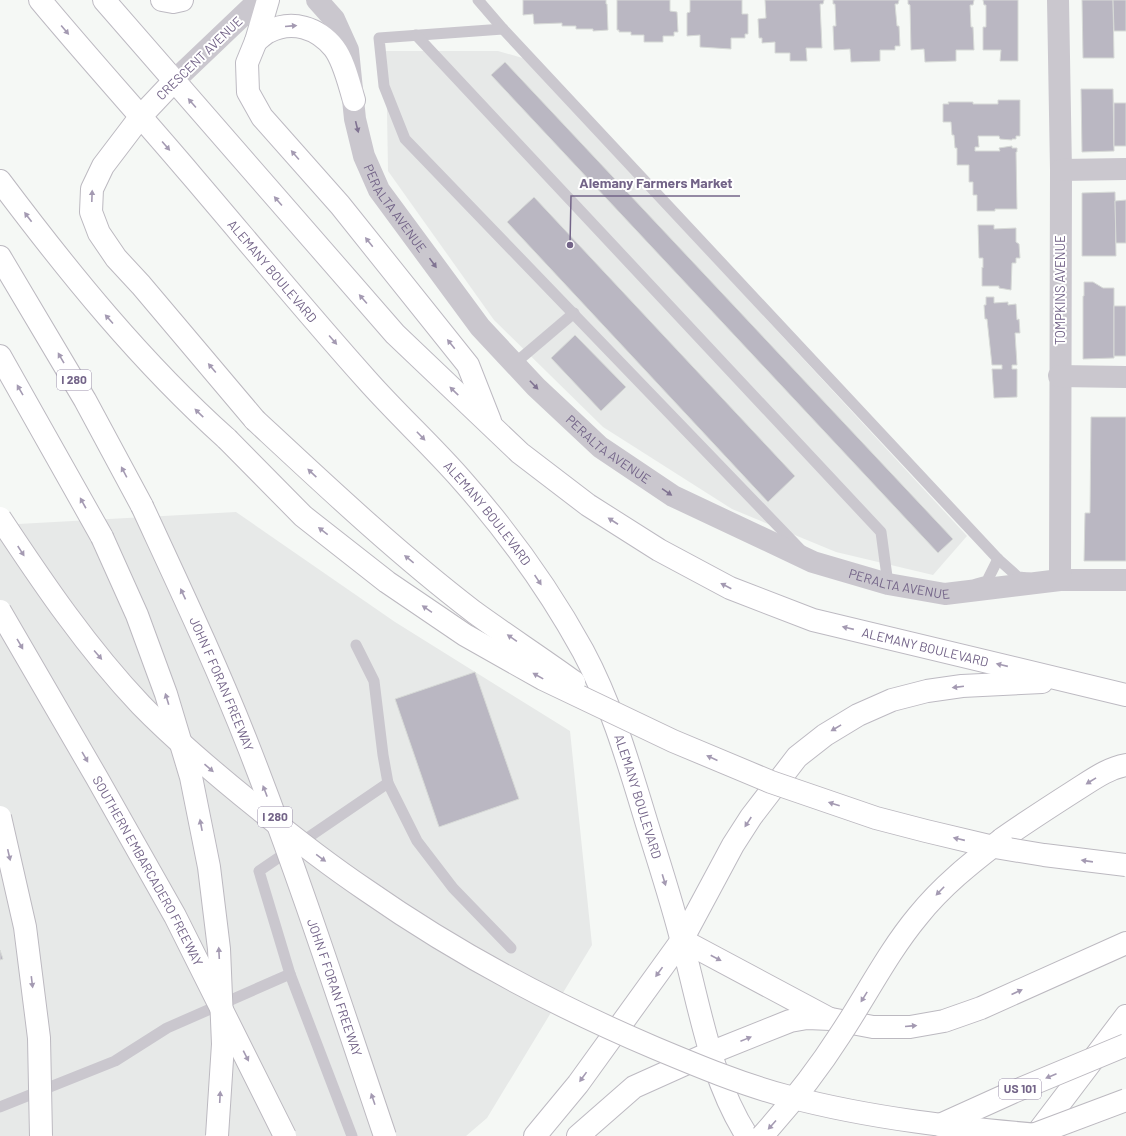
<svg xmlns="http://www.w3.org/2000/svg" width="1126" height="1136" viewBox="0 0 1126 1136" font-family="Barlow,sans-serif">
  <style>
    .built { fill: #e7e9e8 }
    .building { fill: #bab7c2; stroke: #d7dad7 }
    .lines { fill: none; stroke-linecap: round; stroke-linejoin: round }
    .primary-casing { stroke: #bdbac2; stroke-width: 24 }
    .highway-casing { stroke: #bcb9c0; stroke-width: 24 }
    .lane { stroke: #cac7ce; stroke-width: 11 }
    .street { stroke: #cac7ce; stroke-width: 22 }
    .primary { stroke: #fff; stroke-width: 22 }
    .highway { stroke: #fff; stroke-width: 22 }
    .highway-bridge-casing { stroke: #bcb9c0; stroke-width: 24; stroke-linecap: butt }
    .highway-bridge { stroke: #fff; stroke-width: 22 }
    .oneway { fill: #a49ab2 }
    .oneway2 { fill: #807392 }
    .labels { text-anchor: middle; stroke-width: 4; stroke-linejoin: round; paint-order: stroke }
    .shield { fill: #fff; stroke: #9d92ac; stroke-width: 1 }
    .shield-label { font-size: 12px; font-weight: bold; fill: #736488 }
    .street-label { font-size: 13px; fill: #736488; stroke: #fff }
    .leader { fill: none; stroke: #736488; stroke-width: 1.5 }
    .callout-dot { fill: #736488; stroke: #fff; stroke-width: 1.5 }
    .callout-label { font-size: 14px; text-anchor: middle; font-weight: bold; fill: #736488; stroke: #fff; stroke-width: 4; stroke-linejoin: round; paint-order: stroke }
  </style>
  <rect width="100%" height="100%" fill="#f5f8f5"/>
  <g class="built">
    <path d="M386 51H498L526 59 967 536 933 575 836 552 732 509 603 427 494 320 388 171Z"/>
    <path d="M236 512 395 622 570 731 592 945 487 1118 466 1136H0V525Z"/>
  </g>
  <g class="building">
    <path d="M523 0H606V4H607L608 30 593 31V29H576V26H562V23L534 24 533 14 523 15Z"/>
    <path d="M617 0H670V11L677 12 678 32H674V36H663V42H644V35H631V32H619V30H617Z"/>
    <path d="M690 0H742V14H748V34H745V38H731V49L700 47V35L687 36V13L690 12Z"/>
    <path d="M765 0H824L823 4H820L822 48H806L807 61H790V53H775V42L762 43V38H759L758 19 766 18Z"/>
    <path d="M833 0H899L898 4H895L897 26H899L900 46H895V50H880V61L851 62 850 49 834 50 833 26H836L835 4H833Z"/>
    <path d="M908 0H974L973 5H970L971 27H973L974 50H956V61L925 62 924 49 911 50 910 5 908 4Z"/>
    <path d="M983 0H1018V61H1000L1001 50H983V27H986V5H984Z"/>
    <path d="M1082 0H1113L1114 58H1083Z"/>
    <path d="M1113 0H1126V31H1114Z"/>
    <path d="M505 62 953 539 938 553 491 75Z"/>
    <path d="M1081 89H1113L1114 151 1082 152Z"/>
    <path d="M998 100H1020V136H1016V139H1012V140L1000 139 999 136H978L979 147H975V151H1000L999 148 1012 146V148H1017V152H1016L1017 209H995V211H977V195H973V182H969V165H957V148H955L954 135H952L951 122H943V104H949L948 102H973V104H998Z"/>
    <rect x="1114" y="103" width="12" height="43"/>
    <path d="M1115 192 1116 256H1082V193Z"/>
    <path d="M534 197 795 476 768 502 507 222Z"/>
    <path d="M1126 200V243H1116L1115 201Z"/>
    <path d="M978 225H994V229L1016 228V242L1019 244 1020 258H1016V263H1012L1011 290 999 288V286H982V267L983 268V258H979Z"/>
    <path d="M1084 282H1093L1103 288H1114V358L1083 359V296H1084Z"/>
    <path d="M986 297H994V303L1008 302V305L1016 304 1017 320 1019 319 1020 333H1015L1017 365H1012V369H1017V397L994 398 992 369H1002V365H992L987 319H985L984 305H986Z"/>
    <rect x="1114" y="306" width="12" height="50"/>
    <path d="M575 335 626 387 601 411 551 358Z"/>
    <path d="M1091 417H1126V561H1084L1085 513H1090Z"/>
    <path d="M475 672 519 799 439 827 395 699Z"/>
    <path d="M0 950 3 959 0 960Z"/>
  </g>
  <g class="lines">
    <defs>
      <g id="primary">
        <path id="s2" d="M40 0C90 60 142 117 192 176 250 244 307 313 366 379 396 413 430 444 460 478 507 531 549 589 583 651 612 705 629 765 647 824 659 863 672 902 682 942 700 1007 710 1078 747 1136"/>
        <path id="s3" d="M104 0 395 334 520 453 588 505 659 550 730 588 813 620 1126 695"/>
        <path d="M162 0 173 2 182 0"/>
        <path d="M268 0 256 41 247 63 248 92 262 117 340 205 468 365 490 421"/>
        <path d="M256 41C260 38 264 34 268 32 292 19 318 28 334 48 344 61 349 84 354 100"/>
        <path d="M141 116 174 81"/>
        <path d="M535 1136 578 1084 682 940 733 845 751 817 797 757 825 735 858 715 892 700 927 691 962 686 1042 682"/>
        <path d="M578 1136 634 1087 703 1056"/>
      </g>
      <g id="highway">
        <path d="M141 116 103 166 92 189 91 212 99 233 116 258 141 285 255 420"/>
        <path d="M0 181C69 273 141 362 227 439"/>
        <path d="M0 257 85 400 142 506"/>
        <path d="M0 356 102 537"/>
        <path d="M1002 839C1026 822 1051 806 1076 790 1092 780 1108 768 1126 765"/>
        <path d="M682 940 828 1018"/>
        <path d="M710 1053 790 1021 807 1018 831 1019 873 1027H910L944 1021 981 1008 1126 943"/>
        <path d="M1035 1136 1126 1016"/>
      </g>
    </defs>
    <use href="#primary" class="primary-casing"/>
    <use href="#highway" class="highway-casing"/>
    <g class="lane">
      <path d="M478 0 503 29 998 559 1018 577 1029 578"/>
      <path d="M503 29 379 38 384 86 405 139 802 551"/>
      <path d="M416 35 881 532 888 584"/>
      <path d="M514 364 574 313"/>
      <path d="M976 584 987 581 998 559"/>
      <path d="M356 645 374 681 383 755 388 783 417 841 453 888 511 948"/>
      <path d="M290 974 352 1136"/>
      <path d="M0 1107 115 1061 167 1028 290 974 259 871 388 783"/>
    </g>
    <g class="street">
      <path id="s1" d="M317 0 334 19 348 50 355 119 364 156 379 190 480 327 536 387 600 447 673 496 813 562 888 584 945 594 1060 580H1126"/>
      <path d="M1058 0 1061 170 1060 580"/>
      <path d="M174 81 259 0"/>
      <path d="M1061 170 1126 169"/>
      <path d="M1059 376 1126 377"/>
    </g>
    <use href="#primary" class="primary"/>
    <use href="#highway" class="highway"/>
    <defs>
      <g id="highway-bridge">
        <path d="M255 420C326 486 397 553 474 612 507 636 541 658 574 682"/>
        <path d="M227 439 303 516 387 582 465 635 543 679 673 741 771 782 876 818 926 831 989 846 1044 855 1126 865"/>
        <path id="s4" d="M142 506C179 586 217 666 249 748 299 876 341 1006 385 1136"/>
        <path d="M0 518C43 583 87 648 141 705 178 743 219 777 260 810 294 838 329 865 366 890 456 953 554 1005 655 1048 698 1066 741 1084 786 1096 872 1119 960 1128 1049 1136"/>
        <path d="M102 537 137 615 166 694 191 777 209 867 219 949 223 1044 217 1136"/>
        <path id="s5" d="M0 611 97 778 175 916 285 1136"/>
        <path d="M0 817 25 927 39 1038 41 1136"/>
        <path d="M940 1125 1013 1092 1126 1045"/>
        <path d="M762 1136C790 1105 817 1071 840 1035 866 996 888 952 918 916 942 886 971 863 1001 840"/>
        <path d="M1030 1136 1126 1100"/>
      </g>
    </defs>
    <use href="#highway-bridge" class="highway-bridge-casing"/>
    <use href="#highway-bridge" class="highway-bridge"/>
  </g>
  <defs><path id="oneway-solid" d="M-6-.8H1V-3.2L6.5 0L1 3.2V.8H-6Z"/></defs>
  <g class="oneway">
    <use href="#oneway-solid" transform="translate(291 26) rotate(-5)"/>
    <use href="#oneway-solid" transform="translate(65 30) rotate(50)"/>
    <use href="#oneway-solid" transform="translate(192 103) rotate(-131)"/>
    <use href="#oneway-solid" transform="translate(166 146) rotate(49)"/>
    <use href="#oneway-solid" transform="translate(295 155) rotate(-131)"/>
    <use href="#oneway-solid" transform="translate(92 196) rotate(-88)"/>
    <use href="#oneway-solid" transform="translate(278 201) rotate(-131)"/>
    <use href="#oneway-solid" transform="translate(28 217) rotate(-127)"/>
    <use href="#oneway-solid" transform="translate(369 242) rotate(-129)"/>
    <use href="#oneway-solid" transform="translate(363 299) rotate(-131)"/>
    <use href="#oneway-solid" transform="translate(109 319) rotate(-132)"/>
    <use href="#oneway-solid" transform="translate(333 340) rotate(49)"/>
    <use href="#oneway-solid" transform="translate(451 344) rotate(-129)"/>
    <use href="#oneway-solid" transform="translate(61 358) rotate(-120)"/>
    <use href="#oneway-solid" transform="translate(212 368) rotate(-130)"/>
    <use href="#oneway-solid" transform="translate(20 390) rotate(-120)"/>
    <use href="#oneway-solid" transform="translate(454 391) rotate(-136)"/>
    <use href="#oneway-solid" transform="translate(199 413) rotate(-136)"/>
    <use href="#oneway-solid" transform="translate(421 436) rotate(46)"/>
    <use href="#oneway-solid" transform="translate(124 472) rotate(-118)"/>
    <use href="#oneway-solid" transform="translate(312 473) rotate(-137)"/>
    <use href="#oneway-solid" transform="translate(83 503) rotate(-119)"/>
    <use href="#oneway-solid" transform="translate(613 521) rotate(-147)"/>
    <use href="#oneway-solid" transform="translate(323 531) rotate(-142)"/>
    <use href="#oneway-solid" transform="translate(21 551) rotate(57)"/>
    <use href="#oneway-solid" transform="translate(409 559) rotate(-141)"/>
    <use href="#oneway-solid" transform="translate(538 580) rotate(56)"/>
    <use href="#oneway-solid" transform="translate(726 586) rotate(-153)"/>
    <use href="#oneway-solid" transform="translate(183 594) rotate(-115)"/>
    <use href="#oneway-solid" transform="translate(427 609) rotate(-146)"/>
    <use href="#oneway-solid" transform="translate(848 628) rotate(-167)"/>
    <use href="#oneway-solid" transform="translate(512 638) rotate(-145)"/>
    <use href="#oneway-solid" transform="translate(20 644) rotate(60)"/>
    <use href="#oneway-solid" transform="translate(98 655) rotate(49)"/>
    <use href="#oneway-solid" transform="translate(1002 665) rotate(-167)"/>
    <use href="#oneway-solid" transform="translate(538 676) rotate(-151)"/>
    <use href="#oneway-solid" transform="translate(958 687) rotate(173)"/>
    <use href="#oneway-solid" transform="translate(167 699) rotate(-107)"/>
    <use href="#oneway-solid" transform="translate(836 728) rotate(149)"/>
    <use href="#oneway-solid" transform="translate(85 757) rotate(60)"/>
    <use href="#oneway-solid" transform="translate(712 758) rotate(-156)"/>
    <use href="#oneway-solid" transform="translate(209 768) rotate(41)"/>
    <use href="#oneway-solid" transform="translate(1091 781) rotate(148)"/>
    <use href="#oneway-solid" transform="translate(265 791) rotate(-111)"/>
    <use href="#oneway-solid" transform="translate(834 804) rotate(-162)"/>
    <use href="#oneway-solid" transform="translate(748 822) rotate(123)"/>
    <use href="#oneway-solid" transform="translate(201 825) rotate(-101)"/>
    <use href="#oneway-solid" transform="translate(959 839) rotate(-167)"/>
    <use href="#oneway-solid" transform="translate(9 855) rotate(77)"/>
    <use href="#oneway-solid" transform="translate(321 858) rotate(36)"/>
    <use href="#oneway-solid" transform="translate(1087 861) rotate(-172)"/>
    <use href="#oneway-solid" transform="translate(664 880) rotate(73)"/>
    <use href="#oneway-solid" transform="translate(940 891) rotate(134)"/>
    <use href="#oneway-solid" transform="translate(219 953) rotate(-93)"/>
    <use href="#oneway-solid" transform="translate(716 958) rotate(28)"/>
    <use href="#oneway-solid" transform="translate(659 972) rotate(126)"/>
    <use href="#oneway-solid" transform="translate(32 982) rotate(83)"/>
    <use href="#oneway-solid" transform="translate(1017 992) rotate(-24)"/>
    <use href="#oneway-solid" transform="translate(864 997) rotate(122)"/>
    <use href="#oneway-solid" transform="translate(911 1026) rotate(-5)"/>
    <use href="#oneway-solid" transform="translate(746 1039) rotate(-22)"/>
    <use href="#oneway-solid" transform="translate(246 1056) rotate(63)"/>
    <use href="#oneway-solid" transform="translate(1051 1076) rotate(157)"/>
    <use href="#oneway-solid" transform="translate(583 1077) rotate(126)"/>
    <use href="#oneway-solid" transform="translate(220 1097) rotate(-87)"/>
    <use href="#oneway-solid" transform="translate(373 1099) rotate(-109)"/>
    <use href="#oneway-solid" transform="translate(772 1125) rotate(132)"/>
  </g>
  <g class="oneway2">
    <use href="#oneway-solid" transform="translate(357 127) rotate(76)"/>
    <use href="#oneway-solid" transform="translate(433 263) rotate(54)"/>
    <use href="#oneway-solid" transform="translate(534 385) rotate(46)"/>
    <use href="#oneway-solid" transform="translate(667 492) rotate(34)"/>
  </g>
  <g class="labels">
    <g class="shield">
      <rect x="57" y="370" width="34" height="20" rx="3"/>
      <rect x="258" y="807" width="34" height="20" rx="3"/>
      <rect x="999" y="1079" width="42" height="20" rx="3"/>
    </g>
    <g class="shield-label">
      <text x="74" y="384">I 280</text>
      <text x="275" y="821">I 280</text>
      <text x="1020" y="1093">US 101</text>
    </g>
    <g class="street-label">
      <text transform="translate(199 58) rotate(-44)" y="5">CRESCENT AVENUE</text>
      <text dy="5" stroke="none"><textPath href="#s1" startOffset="228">PERALTA AVENUE</textPath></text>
      <text dy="5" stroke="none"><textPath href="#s2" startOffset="357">ALEMANY BOULEVARD</textPath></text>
      <text transform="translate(1060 290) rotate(-90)" y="5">TOMPKINS AVENUE</text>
      <text dy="5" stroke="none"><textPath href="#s1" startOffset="552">PERALTA AVENUE</textPath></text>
      <text dy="5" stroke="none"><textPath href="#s2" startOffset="681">ALEMANY BOULEVARD</textPath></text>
      <text dy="5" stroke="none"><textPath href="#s1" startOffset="876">PERALTA AVENUE</textPath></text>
      <text dy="5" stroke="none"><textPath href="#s3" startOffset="1070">ALEMANY BOULEVARD</textPath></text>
      <text dy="5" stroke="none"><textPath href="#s4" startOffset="195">JOHN F FORAN FREEWAY</textPath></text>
      <text dy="5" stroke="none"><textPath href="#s2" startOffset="1005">ALEMANY BOULEVARD</textPath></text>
      <text dy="5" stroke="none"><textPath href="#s5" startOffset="299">SOUTHERN EMBARCADERO FREEWAY</textPath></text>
      <text dy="5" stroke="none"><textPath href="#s4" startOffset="519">JOHN F FORAN FREEWAY</textPath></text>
    </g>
  </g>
  <path class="leader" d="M570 245L571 196H740"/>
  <circle class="callout-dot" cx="570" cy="245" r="4"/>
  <g class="callout-label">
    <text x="656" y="188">Alemany Farmers Market</text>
  </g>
</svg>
